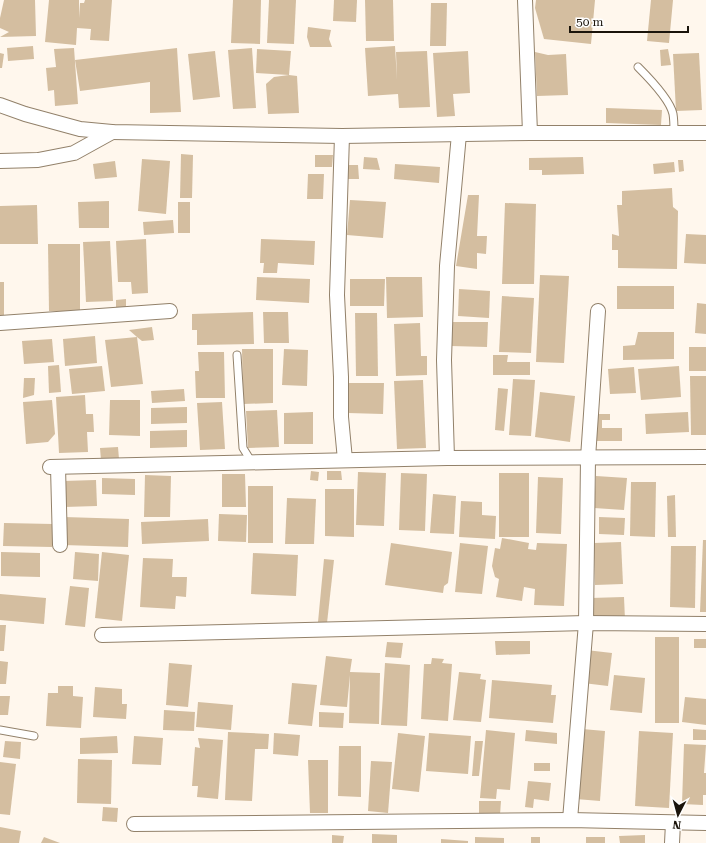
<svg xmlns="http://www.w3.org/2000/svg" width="706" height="843" viewBox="0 0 706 843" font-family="'Roboto Serif',serif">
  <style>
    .building { fill: #d4bea0 }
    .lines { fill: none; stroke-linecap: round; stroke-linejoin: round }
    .lane-casing { stroke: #92816a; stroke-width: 9 }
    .street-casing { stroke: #92816a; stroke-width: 16 }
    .lane { stroke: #fff; stroke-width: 7 }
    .street { stroke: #fff; stroke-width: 14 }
  </style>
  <rect width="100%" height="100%" fill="#fff7ed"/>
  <g class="building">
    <path d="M4 0H35L36 36 0 37 9 32 0 28V18Z"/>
    <path d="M49 0H79V18L80 3H84L85 0H112L109 41 90 40 91 29 77 28 76 45 45 42Z"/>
    <path d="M233 0H261L260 44 231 43Z"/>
    <path d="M269 0H296L294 44 267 43Z"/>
    <path d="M334 0H357L356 22 333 21Z"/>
    <path d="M365 0H393L394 41H366Z"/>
    <path d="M536 0H595L591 44 544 39 535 8Z"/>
    <path d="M651 0H673L669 43 647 41Z"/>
    <path d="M431 3H447L446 46H430Z"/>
    <path d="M308 27 331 30 329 39 332 47H310L307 37Z"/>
    <path d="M33 46 34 59 8 61 7 48Z"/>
    <path d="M395 46 397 80 396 52 427 51 430 107 399 108 398 94 368 96 365 48Z"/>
    <path d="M74 48 78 104 55 106 54 90 48 91 46 68 56 67 54 49Z"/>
    <path d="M177 48 181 112 150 113V82L80 91 75 60Z"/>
    <path d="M252 48 256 108 233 109 228 50Z"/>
    <path d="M257 49 291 51 289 75 256 73Z"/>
    <path d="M668 49 671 65 661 66 660 50Z"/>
    <path d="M215 51 220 97 193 100 188 54Z"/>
    <path d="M468 51 470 93 453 94 455 116 437 117 433 53Z"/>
    <path d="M535 52 548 55 566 54 568 95 537 96Z"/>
    <path d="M0 53 4 54 2 68H0Z"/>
    <path d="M699 53 702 110 676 111 673 54Z"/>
    <path d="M289 75 297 76 299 113 268 114 266 84 274 77Z"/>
    <path d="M606 108 662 110 661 125 606 123Z"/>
    <path d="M181 154 193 155 192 198H180Z"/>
    <path d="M315 155H333L332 167H315Z"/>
    <path d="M364 157 377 158 380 170 363 169Z"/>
    <path d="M583 157 584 174 542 175V170H529V158Z"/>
    <path d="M142 159 170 161 166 214 138 211Z"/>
    <path d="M678 160H683L684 171 679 172Z"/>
    <path d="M115 161 117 177 95 179 93 164Z"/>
    <path d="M674 162 675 172 654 174 653 164Z"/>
    <path d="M395 164 440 167 439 183 394 179Z"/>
    <path d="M347 165H358L359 179H347Z"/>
    <path d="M308 174H324L323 199H307Z"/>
    <path d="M672 188 673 207 678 211 677 269 618 268V250H612V234L619 236 617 205H622V191Z"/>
    <path d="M468 195H479L477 236H487L486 254 477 253V269L456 266Z"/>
    <path d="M350 200 386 202 383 238 347 235Z"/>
    <path d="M109 201V228H79L78 202Z"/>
    <rect x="178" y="202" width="12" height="31"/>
    <path d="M505 203 536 204 534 284H502Z"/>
    <path d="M37 205 38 244H0V206Z"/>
    <path d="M173 220 174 233 144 235 143 222Z"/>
    <path d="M686 234 706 235V264L684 263Z"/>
    <path d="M146 239 148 293 132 294 131 282H118L116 241Z"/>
    <path d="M261 239 315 241 314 265 278 263 277 273H263L264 263H260Z"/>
    <path d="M110 241 113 301 86 302 83 242Z"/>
    <path d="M48 244H80V311H49Z"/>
    <path d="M540 275 569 276 564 363 536 362Z"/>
    <path d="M257 277 310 279 309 303 256 300Z"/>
    <path d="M386 277H422L423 317 387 318Z"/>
    <path d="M350 279H385L384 306H350Z"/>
    <rect x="0" y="282" width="4" height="33"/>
    <rect x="617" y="286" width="57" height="23"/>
    <path d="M459 289 490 291 489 318 458 316Z"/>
    <path d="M502 296 534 298 531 353 499 352Z"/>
    <path d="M126 299V310H116V300Z"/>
    <path d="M697 303 706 304V334L695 333Z"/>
    <path d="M253 312 254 344 197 345V330H192V314Z"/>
    <path d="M263 312H288L289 343H264Z"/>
    <path d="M355 313H377L378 376H356Z"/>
    <path d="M452 322H488L487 347 451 346Z"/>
    <path d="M420 323 421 356H427V375L396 376 394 324Z"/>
    <path d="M152 327 154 340 142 341 137 337 143 384 111 387 105 340 137 337 129 330Z"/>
    <path d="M638 332H674V359L623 360V346L635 345Z"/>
    <path d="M95 336 97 363 65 366 63 339Z"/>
    <path d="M52 339 54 362 24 364 22 341Z"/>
    <rect x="689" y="347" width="17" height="24"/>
    <path d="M242 349H273V403L243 404Z"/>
    <path d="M284 349 308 350 307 386 282 385Z"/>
    <path d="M198 352H224L225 398H196L195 371H199Z"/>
    <path d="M493 355H508L507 362H530V375H493Z"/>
    <path d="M59 365 61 392 49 393 48 366Z"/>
    <path d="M102 366 105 391 72 394 69 369Z"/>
    <path d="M679 366 681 397 641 400 638 369Z"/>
    <path d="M634 367 636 393 610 394 608 369Z"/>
    <path d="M690 376H706V435H691Z"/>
    <path d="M24 378H35L34 395 23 398Z"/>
    <path d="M513 379 535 380 531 436 509 435Z"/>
    <path d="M423 380 426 448 397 449 394 381Z"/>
    <path d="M349 383H384L383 414 348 413Z"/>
    <path d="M498 388 508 389 504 431 495 430Z"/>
    <path d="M184 389 185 401 152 403 151 391Z"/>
    <path d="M540 392 575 396 570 442 535 437Z"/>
    <path d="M85 395 86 414H93L94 432H87L88 452 59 453 56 397Z"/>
    <path d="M52 400 55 434 48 442 26 444 23 402Z"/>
    <path d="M110 400H140V436L109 435Z"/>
    <path d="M222 402 225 449 200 450 197 403Z"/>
    <path d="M187 407V423L151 424V408Z"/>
    <path d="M277 410 279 447 248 448 246 411Z"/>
    <path d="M313 412V444H284V413Z"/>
    <path d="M688 412 689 432 646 434 645 414Z"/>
    <path d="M595 414H610V420H602V428H622V441H595Z"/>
    <path d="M187 430V447L150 448V431Z"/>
    <path d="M118 447 119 459 101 460 100 448Z"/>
    <path d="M311 471 319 472 318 481 310 480Z"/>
    <path d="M327 471H341L342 480H327Z"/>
    <path d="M358 472 386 473 384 526 356 525Z"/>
    <path d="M401 473 427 474 425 531 399 530Z"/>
    <rect x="499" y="473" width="30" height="64"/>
    <path d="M222 474H245L246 507H222Z"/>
    <path d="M145 475 171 476 170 517H144Z"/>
    <path d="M596 476 627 478 624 510 594 508Z"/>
    <path d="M538 477 563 478 561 534 536 533Z"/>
    <path d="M102 478 135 479V495L102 494Z"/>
    <path d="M96 480 97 506 64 507 63 481Z"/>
    <path d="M631 482H656L655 537 630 536Z"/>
    <rect x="248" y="486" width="25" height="57"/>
    <path d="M325 489H354V537L325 536Z"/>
    <path d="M433 494 456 496 454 534 430 533Z"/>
    <path d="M675 495 676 537H668L667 496Z"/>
    <path d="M287 498 316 499 314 544H285Z"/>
    <path d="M461 501 482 502V515L496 516 495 539 459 537Z"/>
    <path d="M219 514 247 515 246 542 218 541Z"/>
    <path d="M64 517 129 519 128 547 63 545Z"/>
    <path d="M599 517 625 518 624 535 599 534Z"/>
    <path d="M208 519 209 541 142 544 141 522Z"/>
    <path d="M4 523 53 524 52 547 3 546Z"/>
    <path d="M502 538 529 543 528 549 536 550 537 543 567 544 564 606 534 605 535 589 524 587 522 601 496 597 499 579 495 577 492 566 495 548 500 549Z"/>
    <path d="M703 540H706V612H700Z"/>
    <path d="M621 542 623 584 595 585 594 543Z"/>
    <path d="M391 543 452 552 448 583 444 586 443 593 385 585Z"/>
    <path d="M460 543 488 546 482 594 455 592Z"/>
    <path d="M671 546H696L695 608 670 607Z"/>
    <path d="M1 552 40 553V577L1 576Z"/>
    <path d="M75 552 99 554 98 581 73 579Z"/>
    <path d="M102 552 129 555 122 621 95 618Z"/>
    <path d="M253 553 298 555 296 596 251 594Z"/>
    <path d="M143 558 173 559 172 577H187L186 597 176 596 175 609 140 607Z"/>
    <path d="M324 559 334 560 327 623 318 622Z"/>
    <path d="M70 586 89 588 85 627 65 625Z"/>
    <path d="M0 594 46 598 44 624 0 620Z"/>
    <path d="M624 597 625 620 590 621V598Z"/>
    <path d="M0 625H6L4 651H0Z"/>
    <rect x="655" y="637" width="24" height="86"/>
    <rect x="694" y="639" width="12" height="9"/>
    <path d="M495 641H530V654L496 655Z"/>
    <path d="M387 642 403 643 401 658 385 657Z"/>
    <path d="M586 650 612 653 608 686 583 683Z"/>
    <path d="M326 656 352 659 350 672 380 673 379 724 349 723 350 675 347 707 320 705Z"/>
    <path d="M432 658 444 659 442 663 452 664 448 721 421 719 424 664H431Z"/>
    <path d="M0 661 8 662 6 684H0Z"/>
    <path d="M169 663 192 665 188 707 166 705Z"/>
    <path d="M385 663 410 665 407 726 381 725Z"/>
    <path d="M459 672 481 674 480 679 486 680 481 722 453 720Z"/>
    <path d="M614 675 645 678 642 713 610 710Z"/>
    <path d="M492 680 552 685 551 695H556L553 723 489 718Z"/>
    <path d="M292 683 317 685 312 726 288 724Z"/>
    <path d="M58 686H73V696L83 697 81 728 46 726 48 693H58Z"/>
    <path d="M95 687 122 689V704H127L126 719 93 717Z"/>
    <path d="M0 696H10L8 715H0Z"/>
    <path d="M685 697 706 699V725L682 722Z"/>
    <path d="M198 702 233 705 231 730 196 727Z"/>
    <path d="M164 710 195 712 194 731 163 730Z"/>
    <path d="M319 712 344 713 343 728 319 727Z"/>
    <path d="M582 729 605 731 600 801 576 799Z"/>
    <path d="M693 729 706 730V740H693Z"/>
    <path d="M486 730 515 733 510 790 497 789 496 799 480 798Z"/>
    <path d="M526 730 557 733V744L525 741Z"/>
    <path d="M639 731 673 733 669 808 635 806Z"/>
    <path d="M228 732 269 734 268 749H255L252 801 225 800Z"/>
    <path d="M274 733 300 735 298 756 273 754Z"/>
    <path d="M398 733 425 736 419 792 392 789Z"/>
    <path d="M429 733 471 736 468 774 426 771Z"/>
    <path d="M117 736 118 753 80 754V738Z"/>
    <path d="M134 736 163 738 161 765 132 764Z"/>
    <path d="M198 738 223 740 218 799 197 797 198 786H192L195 747 200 748Z"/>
    <path d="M5 741 21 742 20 759 3 757Z"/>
    <path d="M475 741H483L479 776H472Z"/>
    <path d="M684 744 706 745 704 773H706V795H703V805L682 804Z"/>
    <path d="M339 746H361V797L338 796Z"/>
    <path d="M78 759 112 760 111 804 77 803Z"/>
    <path d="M308 760H328V813H310Z"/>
    <path d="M371 761 392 762 388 813 368 811Z"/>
    <path d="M0 762 16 764 10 815 0 814Z"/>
    <rect x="534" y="763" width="16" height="8"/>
    <path d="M528 781 551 783 549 801 534 799 533 808 525 807Z"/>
    <path d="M479 801H501L500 815 479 814Z"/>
    <path d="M103 807 118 808 117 822 102 821Z"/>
    <path d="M0 827 21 831 19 843H0Z"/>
    <path d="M372 834 397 835V843H372Z"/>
    <path d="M332 835 344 836 343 843H332Z"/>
    <path d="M645 835V843H620L619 836Z"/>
    <path d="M44 837 60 843H41Z"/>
    <path d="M475 837 504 838V843H475Z"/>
    <rect x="531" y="837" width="9" height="6"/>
    <rect x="586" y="837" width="19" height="6"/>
    <path d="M441 839 468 841V843H441Z"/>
  </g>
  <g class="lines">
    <defs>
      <g id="lane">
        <path d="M638 67C648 77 670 100 673 114 674 120 674 127 674 133"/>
        <path d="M237 355 243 448 251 461"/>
        <path d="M0 730 34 736"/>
      </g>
      <g id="street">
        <path d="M525 0 530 133"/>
        <path d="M0 105 25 114 80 129 112 132 342 136 530 133H706"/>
        <path d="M342 136 337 295 341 377V417L345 460"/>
        <path d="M0 161 38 160 74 153 112 132"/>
        <path d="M0 323 170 311"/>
        <path d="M447 458 444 360 447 266 459 134"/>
        <path d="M50 467 447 458 706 457"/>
        <path d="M58 467 60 545"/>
        <path d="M102 635 586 623 706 624"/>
        <path d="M570 820 586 623 588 458 598 311"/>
        <path d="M134 824 570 820 706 823"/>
        <path d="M672 843 673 823"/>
      </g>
    </defs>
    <use href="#lane" class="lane-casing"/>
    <use href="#street" class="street-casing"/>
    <use href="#lane" class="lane"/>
    <use href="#street" class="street"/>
  </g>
  <g transform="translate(678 815) rotate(186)" stroke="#ffffff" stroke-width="3" paint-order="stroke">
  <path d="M0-3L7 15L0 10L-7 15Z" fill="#1a140b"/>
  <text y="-6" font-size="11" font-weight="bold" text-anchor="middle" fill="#1a140b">N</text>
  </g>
  <path d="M570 26v6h118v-6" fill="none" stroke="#1a140b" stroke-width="2"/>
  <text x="576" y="26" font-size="12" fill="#1a140b" stroke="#ffffff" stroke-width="3" paint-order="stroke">50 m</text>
</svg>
